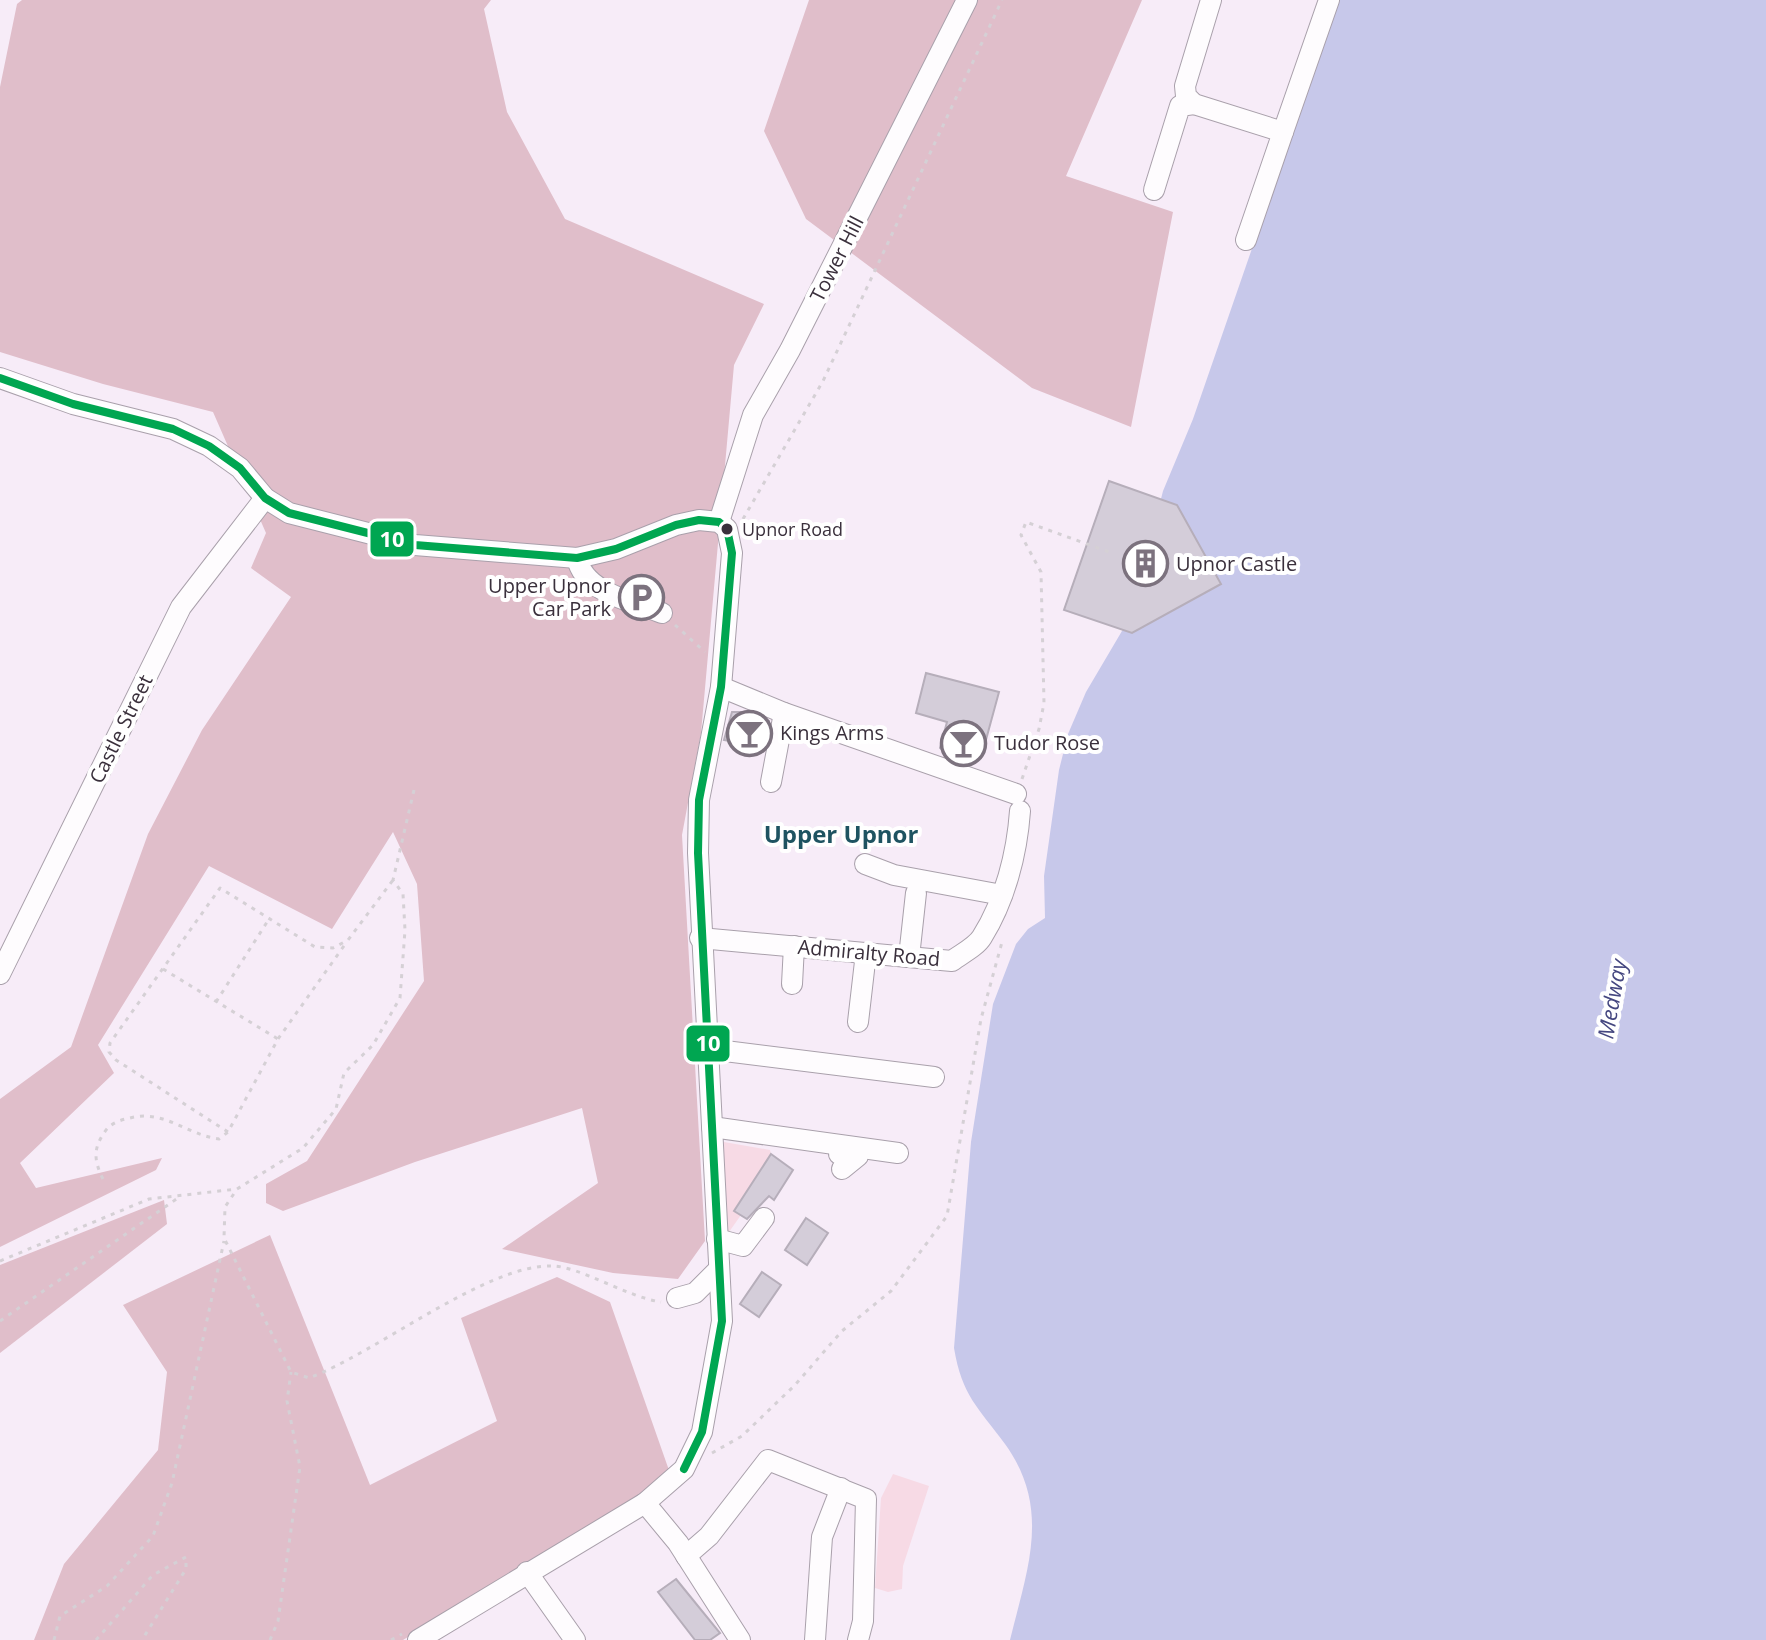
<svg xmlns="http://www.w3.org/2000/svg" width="1766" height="1640" viewBox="0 0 1766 1640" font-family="'Open Sans',sans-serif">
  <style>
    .green { fill: #f7dae5 }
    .forest { fill: #e0beca }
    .water { fill: #c7c8ea }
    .building { fill: #d4cdd9; stroke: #b6aeba; stroke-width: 2 }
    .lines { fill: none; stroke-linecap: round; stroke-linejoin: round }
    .minor-casing { stroke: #a9a0ab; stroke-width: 22 }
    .path { stroke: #d5d0d5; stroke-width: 3; stroke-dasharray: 4 6; stroke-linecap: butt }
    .minor { stroke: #fefcfe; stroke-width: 20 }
    .bus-1-casing { stroke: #fff; stroke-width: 14 }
    .bus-1 { stroke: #00a651; stroke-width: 8 }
    .bus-dot { fill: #3a303c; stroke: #fff; stroke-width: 3 }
    .labels { text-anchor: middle; stroke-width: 8; stroke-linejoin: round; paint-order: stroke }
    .bus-label { font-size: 18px; fill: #3a303c; stroke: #fff; text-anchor: start }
    .street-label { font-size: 20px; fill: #3a303c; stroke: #fff }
    .poi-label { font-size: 20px; fill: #3a303c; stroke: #fff; text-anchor: start }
    .water-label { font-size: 22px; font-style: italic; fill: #454780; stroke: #fff }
    .quarter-label { font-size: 24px; font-weight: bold; fill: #1e5361; stroke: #fff }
    .line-badge { stroke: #fff; stroke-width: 3 }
    .badge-label { font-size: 22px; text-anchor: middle; font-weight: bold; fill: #fff }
  </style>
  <rect width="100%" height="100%" fill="#f7ecf8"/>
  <g class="green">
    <path d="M724 1142 770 1150 771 1154 744 1200 735 1210 741 1215 729 1232 716 1228V1152Z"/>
    <path d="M893 1474 929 1486 903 1566 902 1589 888 1592 875 1588 881 1498Z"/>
  </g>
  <g class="forest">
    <path d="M22 0H491L484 9 507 112 565 219 764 304 734 365 701 733 682 835 705 1241 678 1279 613 1273 502 1249 598 1183 582 1108 415 1162 283 1211 266 1203V1184L307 1161 424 981 417 884 393 832 332 929 209 866 98 1045 114 1073 20 1163 36 1188 162 1158 156 1170 0 1247V1099L71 1047 148 834 202 730 291 597 251 568 266 533 213 412 103 384 0 352V87L17 4Z"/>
    <path d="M809 0H1142L1066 176 1173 212 1131 427 1032 388 806 219 764 131Z"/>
    <path d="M164 1200 167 1224 0 1353V1265Z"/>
    <path d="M270 1235 370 1485 497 1421 461 1318 557 1277 610 1302 671 1476 403 1640H34L64 1564 158 1450 167 1372 123 1305Z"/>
  </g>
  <path class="water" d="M1338 0H1766V1640H1010C1027 1570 1052 1509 1005 1444 978 1407 962 1396 954 1348L971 1142 993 1004 1016 944 1028 929 1045 918 1044 876 1059 770 1068 734 1086 692 1132 614 1163 491 1193 419Z"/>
  <g class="building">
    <path d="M1109 481 1177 505 1221 584 1132 633 1064 610Z"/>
    <path d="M926 673 999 692 981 758 970 755 962 762 952 758 940 748 947 722 916 713Z"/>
    <path d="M732 712H747L769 721 764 748 724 740Z"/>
    <path d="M771 1154 793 1170 774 1200 769 1196 747 1219 734 1211Z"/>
    <path d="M806 1218 828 1233 807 1265 785 1250Z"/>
    <path d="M762 1272 781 1285 759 1317 740 1304Z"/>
    <path d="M676 1579 720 1633 710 1640H695L658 1592Z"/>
  </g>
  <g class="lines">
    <defs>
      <g id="minor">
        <path d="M1211 0 1185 86 1186 96 1194 104 1283 132 1329 0"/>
        <path d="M1154 190 1180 106 1194 104"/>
        <path d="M1246 240 1283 132"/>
        <path d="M0 378 73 404 173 429 209 446 240 468 265 498 289 513 415 545 577 558 616 549 676 525 699 520 719 522 727 529 732 553 721 687 699 800 698 853 722 1321 702 1432 684 1469 645 1503 418 1640"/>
        <path d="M719 522 753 415 790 350 967 0"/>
        <path d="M577 558C584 593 632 601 662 613"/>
        <path d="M721 687 784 713 1016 794"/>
        <path d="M771 782 784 713"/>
        <path d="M865 864 894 875 1002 895"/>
        <path d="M700 938 952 961C961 954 976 947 982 937 1005 900 1017 854 1020 811"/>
        <path d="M909 957 916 893"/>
        <path d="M0 974 181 607 265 498"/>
        <path d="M792 984 794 946"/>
        <path d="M858 1022 866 953"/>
        <path d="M709 1049 934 1077"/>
        <path d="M712 1127 898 1153"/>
        <path d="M839 1154 858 1156 842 1169"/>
        <path d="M717 1239 743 1246 764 1218"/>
        <path d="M677 1298 695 1293 718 1270"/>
        <path d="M645 1503 678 1543 740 1640"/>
        <path d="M686 1556 709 1536 768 1460 866 1499 863 1621 858 1640"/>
        <path d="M527 1572 575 1640"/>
        <path d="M815 1640 822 1537 841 1488"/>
      </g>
    </defs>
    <use href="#minor" class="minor-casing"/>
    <g class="path">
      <path d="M743 519 823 381 1002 0"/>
      <path d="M675 625 705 652"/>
      <path d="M1022 779 1039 729 1044 703 1041 572 1021 535 1026 522 1112 553"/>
      <path d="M414 790 393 880 403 894 405 930 400 998 373 1045 344 1073 336 1109 303 1148 237 1189 225 1207 224 1238 291 1372 309 1378C376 1353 487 1264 552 1266 579 1266 627 1297 661 1302"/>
      <path d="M163 969 278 1039"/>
      <path d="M216 1002 269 919"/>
      <path d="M228 1132 116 1060 109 1052 110 1043 220 888 315 947 333 948 348 940 393 880"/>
      <path d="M103 1179C94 1161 93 1149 104 1133 110 1123 120 1120 130 1118 164 1109 187 1135 219 1139L228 1132 278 1039 346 943"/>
      <path d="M0 1261 149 1199 237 1189"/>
      <path d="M0 1321 178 1198"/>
      <path d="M712 1453 742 1436 795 1385 842 1331 891 1291 947 1216 981 1019 1002 942"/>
      <path d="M54 1640 60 1616 107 1586 153 1536 172 1483 224 1241"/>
      <path d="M96 1640 153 1575 186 1557V1569L142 1640"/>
      <path d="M270 1640 278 1621 300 1467 287 1401 291 1372"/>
      <path d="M391 1640 402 1634"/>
    </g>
    <use href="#minor" class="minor"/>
    <defs>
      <path id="bus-1" d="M0 378 73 404 173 429 209 446 240 468 265 498 289 513 415 545 577 558 616 549 676 525 699 520 719 522 727 529 732 553 721 687 699 800 698 853 722 1321 702 1432 684 1469"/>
    </defs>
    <use href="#bus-1" class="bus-1-casing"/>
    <use href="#bus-1" class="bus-1"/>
  </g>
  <defs>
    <symbol id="building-ring" viewBox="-11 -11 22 22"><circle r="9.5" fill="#fff" stroke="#7c727e" stroke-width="1.5"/><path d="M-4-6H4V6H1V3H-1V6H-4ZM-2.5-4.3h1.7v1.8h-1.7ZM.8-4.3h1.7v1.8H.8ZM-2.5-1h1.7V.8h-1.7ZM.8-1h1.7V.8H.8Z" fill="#7c727e"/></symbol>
    <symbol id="parking-ring" viewBox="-11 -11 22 22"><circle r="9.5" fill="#fff" stroke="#7c727e" stroke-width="1.5"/><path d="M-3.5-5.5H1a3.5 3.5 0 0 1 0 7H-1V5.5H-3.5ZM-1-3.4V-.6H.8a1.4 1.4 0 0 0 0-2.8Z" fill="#7c727e"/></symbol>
    <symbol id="bar-ring" viewBox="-11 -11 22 22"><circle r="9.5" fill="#fff" stroke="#7c727e" stroke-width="1.5"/><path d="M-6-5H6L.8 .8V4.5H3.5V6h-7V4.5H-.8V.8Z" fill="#7c727e"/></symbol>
  </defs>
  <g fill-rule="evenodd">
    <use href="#building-ring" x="1120" y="538" width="51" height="51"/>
    <use href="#parking-ring" x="616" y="572" width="51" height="51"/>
    <use href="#bar-ring" x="724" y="708" width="51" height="51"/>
    <use href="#bar-ring" x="938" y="718" width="51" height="51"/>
  </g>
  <circle class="bus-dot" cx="727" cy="529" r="7"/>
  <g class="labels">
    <g class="bus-label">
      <text x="742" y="536">Upnor Road</text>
    </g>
    <g class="street-label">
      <text transform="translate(837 259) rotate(-63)" y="7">Tower Hill</text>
      <text transform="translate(121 729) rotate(-64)" y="7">Castle Street</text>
      <text transform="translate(869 953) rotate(5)" y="7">Admiralty Road</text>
    </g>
    <g class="poi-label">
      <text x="1176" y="571">Upnor Castle</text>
      <text x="611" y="593" text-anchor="end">Upper Upnor<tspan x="611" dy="23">Car Park</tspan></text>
      <text x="780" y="740">Kings Arms</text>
      <text x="994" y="750">Tudor Rose</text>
    </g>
    <g class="water-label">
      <text transform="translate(1612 999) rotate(-80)" y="8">Medway</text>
    </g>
    <g class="quarter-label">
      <text x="841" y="843">Upper Upnor</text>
    </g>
  </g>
  <g class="line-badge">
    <rect x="369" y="520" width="46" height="38" rx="8" fill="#00a651"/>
    <rect x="685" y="1024" width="46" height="39" rx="8" fill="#00a651"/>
  </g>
  <g class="badge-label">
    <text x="392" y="547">10</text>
    <text x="708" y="1051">10</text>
  </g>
</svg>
